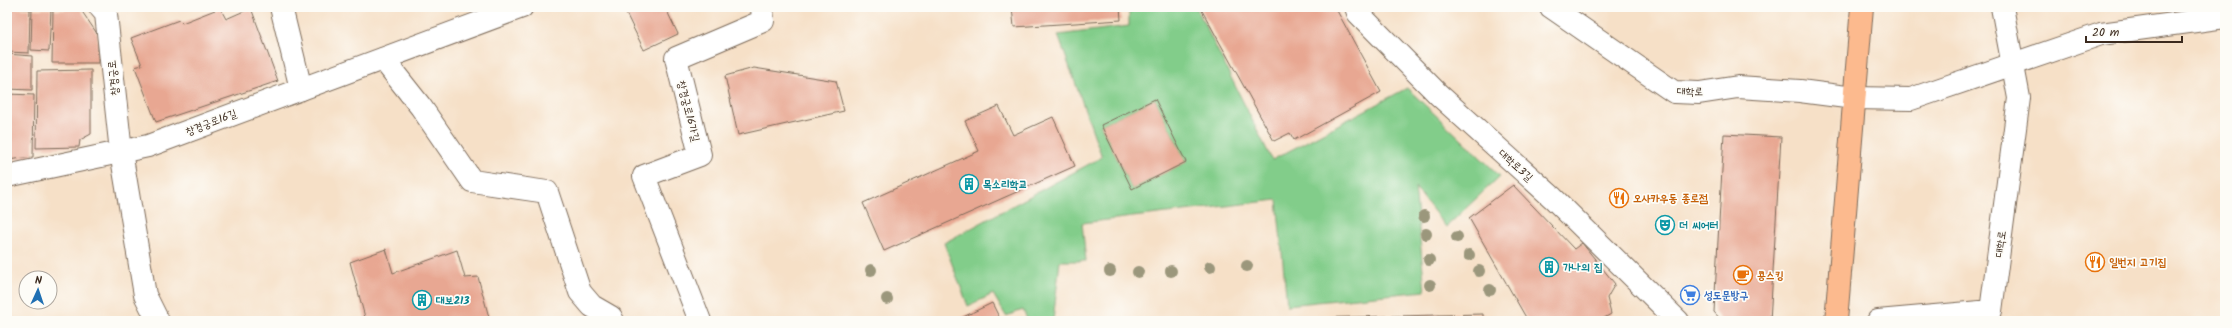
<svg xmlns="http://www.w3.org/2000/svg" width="2232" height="328" viewBox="0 0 2232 328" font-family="Kalam,'Poor Story',sans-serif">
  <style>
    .green { fill: #82cd8a; stroke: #5e7c54; fill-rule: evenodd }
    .building { fill: #e8a792 }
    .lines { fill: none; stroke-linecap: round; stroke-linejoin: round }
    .street-casing { stroke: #7c6a59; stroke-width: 24 }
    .primary-casing { stroke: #7c6a59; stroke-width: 24 }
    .street { stroke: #fff; stroke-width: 22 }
    .primary { stroke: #fcba8e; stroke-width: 22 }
    .tree { fill: #9b977c }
    .labels { text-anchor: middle; stroke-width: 3.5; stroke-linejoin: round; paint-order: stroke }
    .street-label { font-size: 11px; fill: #3b2a1e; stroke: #fdfcf7 }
    .culture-label { font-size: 11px; font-weight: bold; fill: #0d838f; stroke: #fdfcf7; text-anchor: start }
    .food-label { font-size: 11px; font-weight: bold; fill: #c56008; stroke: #fdfcf7; text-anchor: start }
    .shop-label { font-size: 11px; font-weight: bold; fill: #366cbe; stroke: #fdfcf7; text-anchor: start }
  </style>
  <rect width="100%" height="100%" fill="#fdfcf7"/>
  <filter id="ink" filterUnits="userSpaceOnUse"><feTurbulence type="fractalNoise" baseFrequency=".025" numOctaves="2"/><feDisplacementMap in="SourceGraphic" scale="8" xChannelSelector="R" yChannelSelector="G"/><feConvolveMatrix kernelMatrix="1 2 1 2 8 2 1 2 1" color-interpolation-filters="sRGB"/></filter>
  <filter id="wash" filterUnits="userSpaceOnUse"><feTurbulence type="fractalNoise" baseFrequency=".012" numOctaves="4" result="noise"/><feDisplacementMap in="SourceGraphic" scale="16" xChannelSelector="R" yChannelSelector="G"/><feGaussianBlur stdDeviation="0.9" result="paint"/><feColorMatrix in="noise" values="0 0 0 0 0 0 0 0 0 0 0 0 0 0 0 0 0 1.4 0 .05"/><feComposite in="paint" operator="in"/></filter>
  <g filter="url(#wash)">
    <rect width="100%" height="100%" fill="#f6e0c7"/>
    <path class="green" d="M1129 7H1196L1272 160 1407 88 1500 176 1446 227 1415 187 1425 291 1287 305 1277 200 1082 223 1086 261H1060L1053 321H1028L1023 310 1006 316 993 294 968 306 944 243 1102 157 1058 35 1129 26ZM1155 99 1186 162 1132 189 1101 125Z"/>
    <g id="blocks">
      <g class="building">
        <path d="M623 7H676L667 11 678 34 644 50Z"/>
        <path d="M1012 7H1120L1121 20 1014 27Z"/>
        <path d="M1200 7H1335L1381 92 1294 140 1290 133 1274 141Z"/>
        <path d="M7 8 30 9 29 53 7 52Z"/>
        <path d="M220 8 226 19 251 8 278 81 156 122 135 67 142 65 131 38 179 20 182 23Z"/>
        <path d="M32 9H51L49 51 31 50Z"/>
        <path d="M53 10H81L98 35V63H52Z"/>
        <path d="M7 54 32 56V90L7 89Z"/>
        <path d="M754 68 836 81 844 111 738 135 725 76Z"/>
        <path d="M91 70V134L80 140 79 147 36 148 37 71Z"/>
        <path d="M7 94 34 95 33 157 7 160Z"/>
        <path d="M1155 99 1186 162 1132 189 1101 125Z"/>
        <path d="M999 106 1013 135 1053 117 1075 166 884 251 863 203 979 151 965 121Z"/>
        <path d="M1724 134 1781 137 1770 321H1722L1714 312Z"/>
        <path d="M1513 185 1574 249 1582 243 1615 284 1607 298 1611 314 1599 321H1528L1469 218Z"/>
        <path d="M386 249 393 273 457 250 465 278 478 277 490 321H366L350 262Z"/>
        <path d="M992 303 1001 321H955Z"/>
        <path d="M1483 314V321H1221V320Z"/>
      </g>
    </g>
  </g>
  <g filter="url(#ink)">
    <use href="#blocks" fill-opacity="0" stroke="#7c6a59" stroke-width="1"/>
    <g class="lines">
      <defs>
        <g id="street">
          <path d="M100 7 106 14 121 152 145 295 158 321"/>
          <path d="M281 7 301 89"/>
          <path d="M1356 7 1358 13 1439 95 1553 198 1678 321"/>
          <path d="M1551 7 1674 92 1699 93 1738 87 1800 91 1854 98 1911 99 2101 34 2225 17"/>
          <path d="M383 59 421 107 472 181 547 192 580 292 592 306 611 317 613 321"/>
          <path d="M7 176 148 146 522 7"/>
          <path d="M700 321 644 176 700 155 676 58 763 21 762 7"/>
          <path d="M1878 321 1991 311 2019 98 2002 7"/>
        </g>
        <path id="primary" d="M1836 321 1862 7"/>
      </defs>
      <use href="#street" class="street-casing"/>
      <use href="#primary" class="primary-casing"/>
      <use href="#street" class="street"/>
      <use href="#primary" class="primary"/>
    </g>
    <g class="tree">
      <circle cx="1424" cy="216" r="6"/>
      <circle cx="1426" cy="234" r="6"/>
      <circle cx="1457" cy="237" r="6"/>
      <circle cx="1469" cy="255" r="6"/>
      <circle cx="1429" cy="260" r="6"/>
      <circle cx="1247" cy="266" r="6"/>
      <circle cx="1210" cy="267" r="6"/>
      <circle cx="871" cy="270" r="6"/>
      <circle cx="1110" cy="271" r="6"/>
      <circle cx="1171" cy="271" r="6"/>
      <circle cx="1479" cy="271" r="6"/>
      <circle cx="1138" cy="272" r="6"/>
      <circle cx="1430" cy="285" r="6"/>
      <circle cx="1490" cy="290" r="6"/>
      <circle cx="887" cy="299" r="6"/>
    </g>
  </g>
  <defs>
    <symbol id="building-ring" viewBox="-11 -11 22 22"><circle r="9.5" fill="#fdfcf7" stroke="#0f9aa8" stroke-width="1.5"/><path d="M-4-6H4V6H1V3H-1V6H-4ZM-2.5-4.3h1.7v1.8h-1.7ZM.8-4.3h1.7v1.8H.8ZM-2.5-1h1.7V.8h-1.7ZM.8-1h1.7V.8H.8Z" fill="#0f9aa8"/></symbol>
    <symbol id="restaurant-ring" viewBox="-11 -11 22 22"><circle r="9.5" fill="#fdfcf7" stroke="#e8710a" stroke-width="1.5"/><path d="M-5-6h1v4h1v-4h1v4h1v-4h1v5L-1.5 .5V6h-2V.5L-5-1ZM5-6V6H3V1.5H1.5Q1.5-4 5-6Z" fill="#e8710a"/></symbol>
    <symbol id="theatre-ring" viewBox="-11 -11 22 22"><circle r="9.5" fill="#fdfcf7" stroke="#0f9aa8" stroke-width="1.5"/><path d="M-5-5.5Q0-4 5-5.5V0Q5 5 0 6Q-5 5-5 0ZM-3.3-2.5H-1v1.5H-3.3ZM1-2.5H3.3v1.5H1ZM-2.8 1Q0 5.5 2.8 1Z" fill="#0f9aa8"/></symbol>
    <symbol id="cafe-ring" viewBox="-11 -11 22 22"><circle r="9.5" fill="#fdfcf7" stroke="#e8710a" stroke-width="1.5"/><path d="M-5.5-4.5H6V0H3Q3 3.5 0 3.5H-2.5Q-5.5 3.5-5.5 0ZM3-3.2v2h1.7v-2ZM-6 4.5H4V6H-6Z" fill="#e8710a"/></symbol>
    <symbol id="supermarket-ring" viewBox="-11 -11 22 22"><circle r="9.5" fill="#fdfcf7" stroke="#3f7fe0" stroke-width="1.5"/><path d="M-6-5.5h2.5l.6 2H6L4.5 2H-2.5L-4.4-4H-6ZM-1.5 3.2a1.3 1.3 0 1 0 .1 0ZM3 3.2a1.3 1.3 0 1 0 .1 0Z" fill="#3f7fe0"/></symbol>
  </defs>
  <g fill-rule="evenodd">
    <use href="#building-ring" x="958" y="173" width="22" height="22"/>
    <use href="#restaurant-ring" x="1608" y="187" width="22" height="22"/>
    <use href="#theatre-ring" x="1654" y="214" width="22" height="22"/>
    <use href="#restaurant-ring" x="2084" y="251" width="22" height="22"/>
    <use href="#building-ring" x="1538" y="256" width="22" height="22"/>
    <use href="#cafe-ring" x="1732" y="264" width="22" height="22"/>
    <use href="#supermarket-ring" x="1679" y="284" width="22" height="22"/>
    <use href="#building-ring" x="411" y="289" width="22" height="22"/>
  </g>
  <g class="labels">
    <g class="street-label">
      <text transform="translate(113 78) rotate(-96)" y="4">창경궁로</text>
      <text transform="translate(1690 91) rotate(1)" y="4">대학로</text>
      <text transform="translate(689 111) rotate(76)" y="4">창경궁로16가길</text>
      <text transform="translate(211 122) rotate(-21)" y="4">창경궁로16길</text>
      <text transform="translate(1516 165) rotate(42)" y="4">대학로3길</text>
      <text transform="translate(2000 244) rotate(-83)" y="4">대학로</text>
    </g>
    <g class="culture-label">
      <text x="983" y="188">목소리학교</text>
      <text x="1679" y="229">더 씨어터</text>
      <text x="1563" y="271">가나의 집</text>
      <text x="436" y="304">대보213</text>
    </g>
    <g class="food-label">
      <text x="1633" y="202">오사카우동 종로점</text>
      <text x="2109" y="266">일번지 고기집</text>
      <text x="1757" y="279">콩스킹</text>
    </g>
    <g class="shop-label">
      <text x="1704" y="299">성도문방구</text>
    </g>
  </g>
  <rect width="2232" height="328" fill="none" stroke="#fdfcf7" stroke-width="24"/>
  <g transform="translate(38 290) rotate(3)"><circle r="19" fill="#fdfcf7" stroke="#afa8a0"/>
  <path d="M0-3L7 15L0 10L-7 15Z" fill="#1f6fb2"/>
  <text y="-6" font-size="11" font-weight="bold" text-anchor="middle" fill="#3b2a1e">N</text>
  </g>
  <path d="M2086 36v6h96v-6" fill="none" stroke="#3b2a1e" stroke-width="2"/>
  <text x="2092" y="36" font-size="12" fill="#3b2a1e" stroke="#fdfcf7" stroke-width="3" paint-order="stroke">20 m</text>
</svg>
